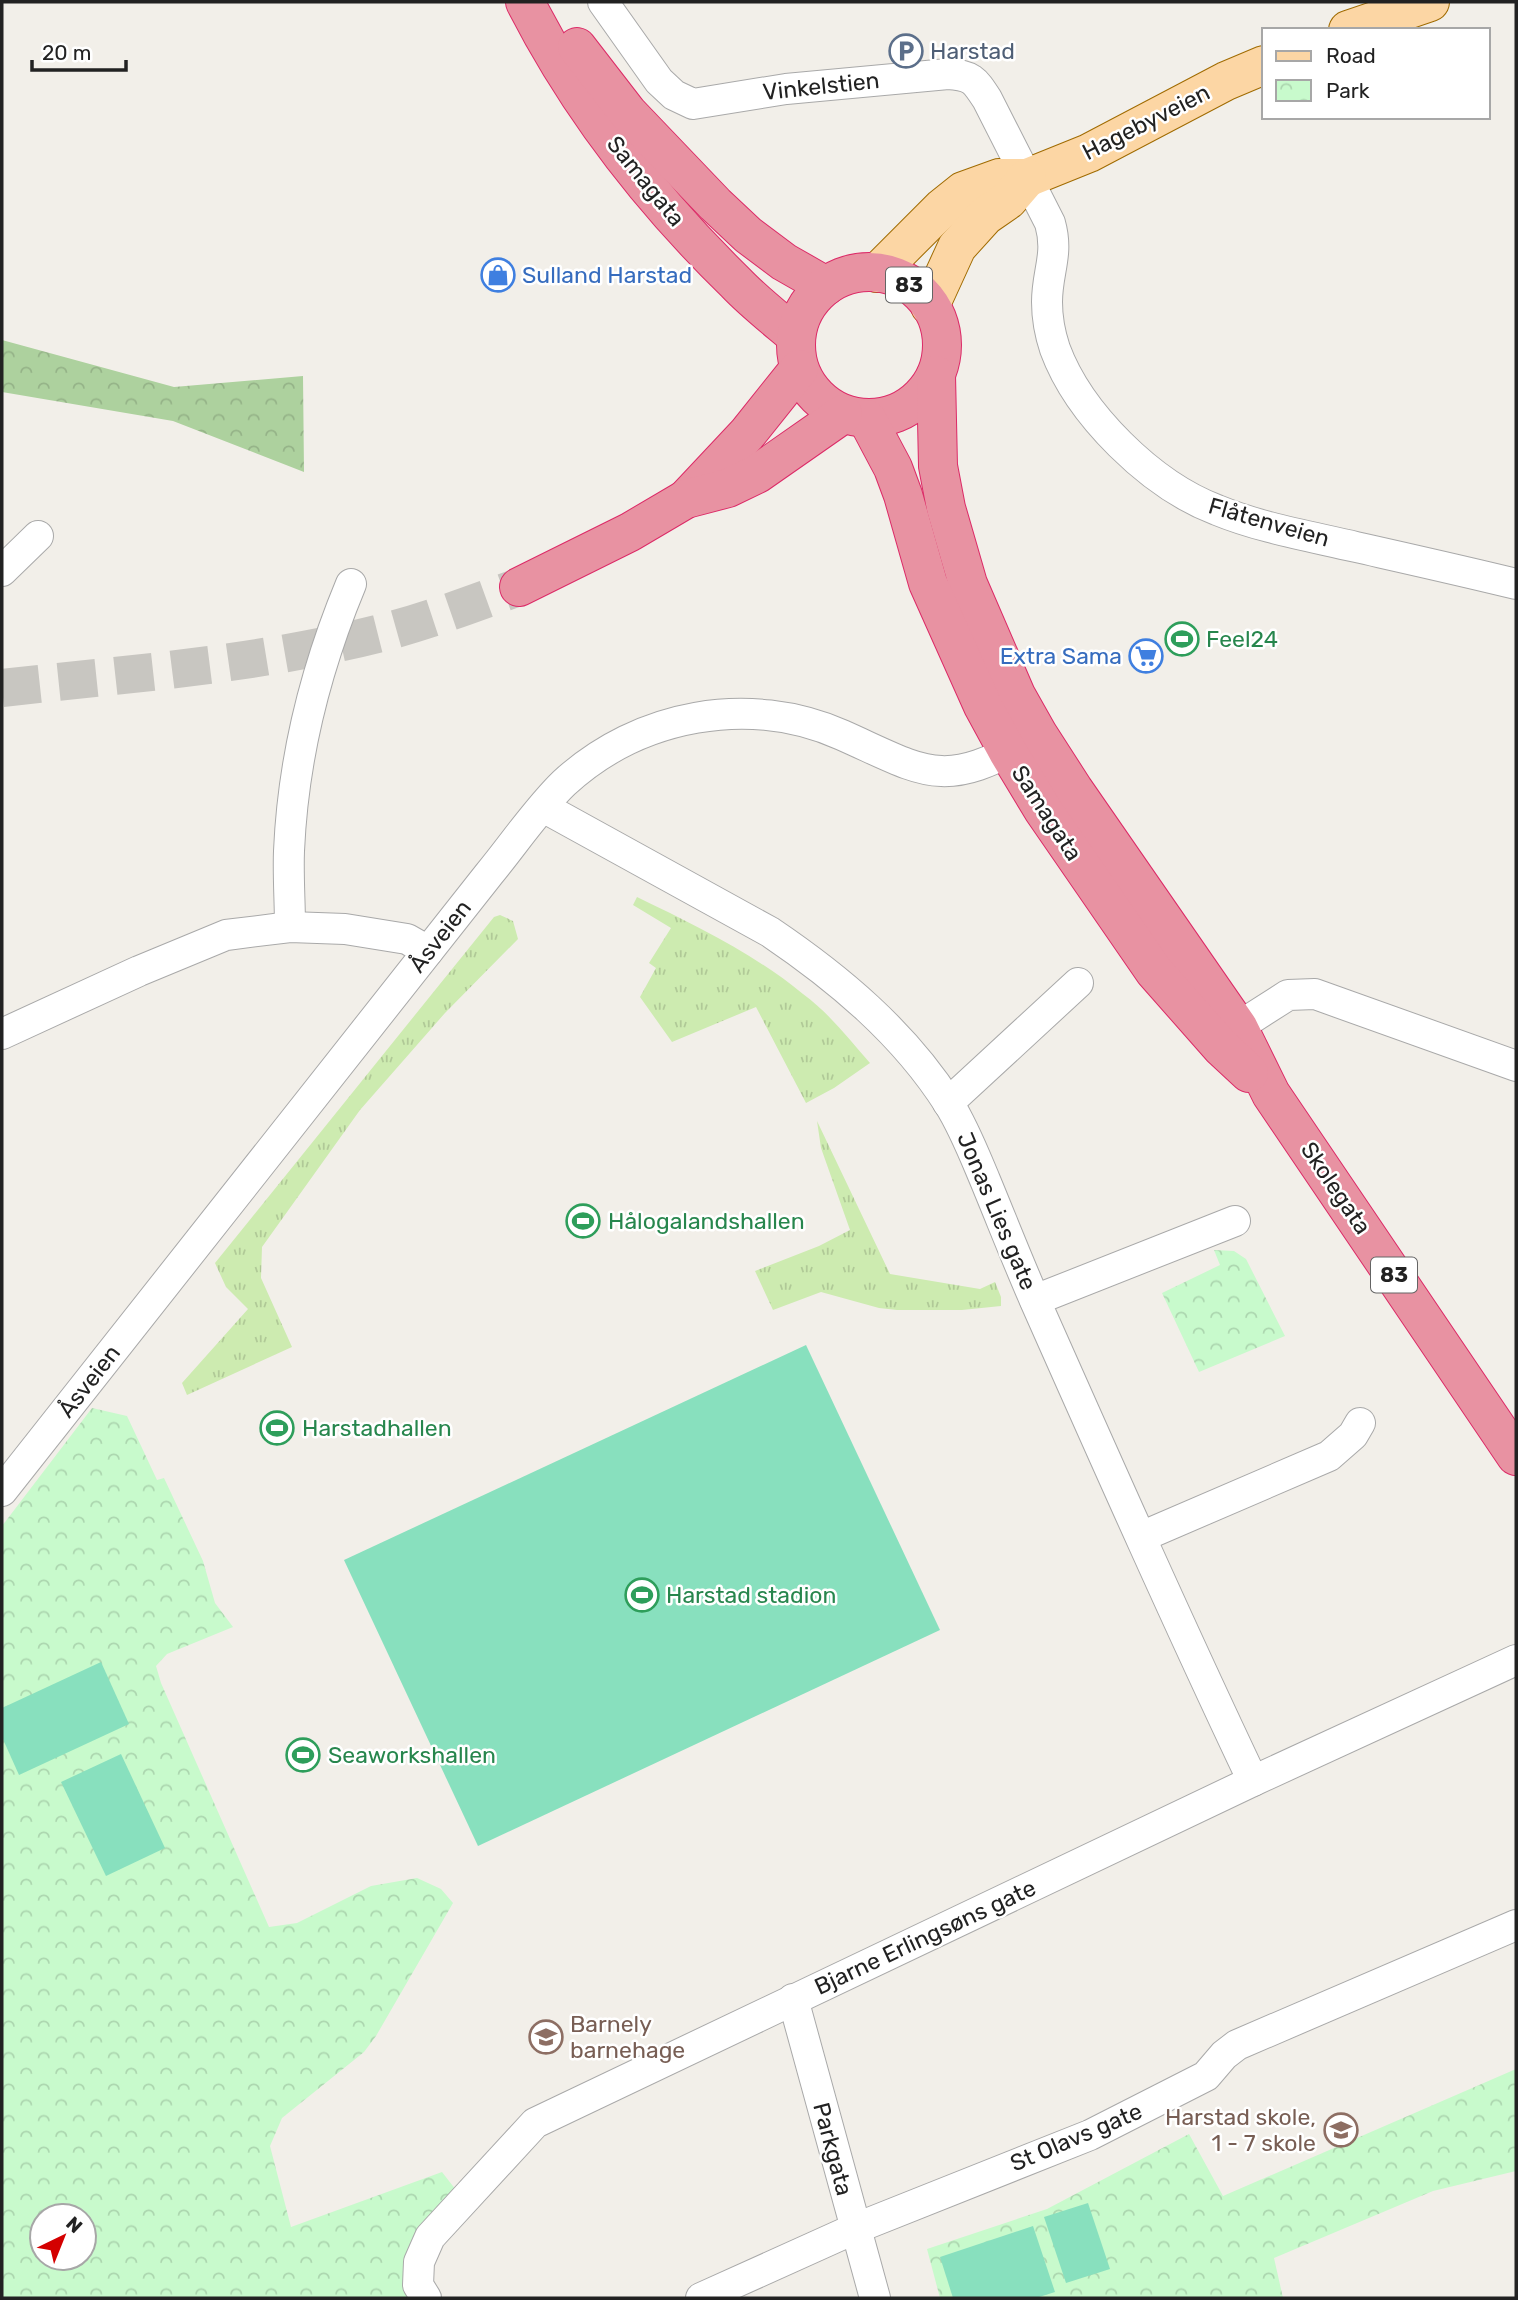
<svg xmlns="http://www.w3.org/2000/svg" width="1518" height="2300" viewBox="0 0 1518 2300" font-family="Rubik,sans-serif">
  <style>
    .grass { fill: url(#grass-tufts) }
    .forest { fill: url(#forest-crowns) }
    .park { fill: url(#park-crowns); fill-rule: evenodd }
    .pitch { fill: #88e0be }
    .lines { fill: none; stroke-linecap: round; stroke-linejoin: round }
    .highway-tunnel { stroke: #c8c6c1; stroke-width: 38; stroke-dasharray: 38 19; stroke-linecap: butt }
    .minor-casing { stroke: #a9a9a9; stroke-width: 32 }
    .major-casing { stroke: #a06b00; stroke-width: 40 }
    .highway-casing { stroke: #dc2a67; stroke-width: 40 }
    .minor { stroke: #fff; stroke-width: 30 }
    .major { stroke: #fcd6a4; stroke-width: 38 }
    .highway { stroke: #e892a2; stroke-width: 38 }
    .labels { text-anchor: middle; stroke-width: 5; stroke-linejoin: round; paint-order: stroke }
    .shield { fill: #fff; stroke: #646464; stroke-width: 2 }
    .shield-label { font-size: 21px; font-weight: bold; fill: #222 }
    .service-label { font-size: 23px; fill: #4e5e75; stroke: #fff; text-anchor: start }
    .street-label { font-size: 23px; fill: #222; stroke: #fff }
    .shop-label { font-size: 23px; fill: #366cbe; stroke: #fff; text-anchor: start }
    .leisure-label { font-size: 23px; fill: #27864d; stroke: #fff; text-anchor: start }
    .education-label { font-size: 23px; fill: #785e54; stroke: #fff; text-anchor: start }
  </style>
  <defs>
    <pattern id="grass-tufts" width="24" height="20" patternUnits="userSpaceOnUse" patternTransform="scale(1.75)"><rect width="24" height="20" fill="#cdebb0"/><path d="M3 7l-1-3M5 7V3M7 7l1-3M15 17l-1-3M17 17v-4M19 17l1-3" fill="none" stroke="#b0c997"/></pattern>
    <pattern id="forest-crowns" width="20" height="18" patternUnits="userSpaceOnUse" patternTransform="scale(1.75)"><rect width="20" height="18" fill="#add19e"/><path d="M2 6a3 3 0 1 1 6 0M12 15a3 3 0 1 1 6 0" fill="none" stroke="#95b388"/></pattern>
    <pattern id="park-crowns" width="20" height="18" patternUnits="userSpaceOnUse" patternTransform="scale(1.75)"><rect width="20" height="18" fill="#c8facc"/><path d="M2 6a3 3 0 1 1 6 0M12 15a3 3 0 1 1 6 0" fill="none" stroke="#acd6af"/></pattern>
  </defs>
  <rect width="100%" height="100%" fill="#f2efe9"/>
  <g class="grass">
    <path d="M637 897C695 925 753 953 803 994 829 1013 849 1039 870 1063L834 1088 806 1103 756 1007 672 1042 640 997 656 968 649 963 671 928 633 905Z"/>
    <path d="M500 915 513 921 518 939 445 1013 360 1110 262 1247 261 1278 292 1347 187 1395 182 1383 248 1309 226 1287 215 1263 494 917Z"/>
    <path d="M817 1121 890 1274 980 1289 995 1282 1001 1297V1306L962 1310H897L879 1308 821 1292 773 1310 755 1271 819 1246 850 1230 821 1148Z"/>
  </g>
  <path class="forest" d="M2 340 174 387 303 376 304 472 173 421 2 392Z"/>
  <g class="park">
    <path d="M1214 1250 1234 1251 1246 1259 1285 1336 1199 1372 1162 1293 1220 1265Z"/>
    <path d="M92 1408 127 1416 157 1480 164 1478 203 1561 215 1603 233 1627 167 1654 156 1666 161 1683 269 1927 297 1923 371 1886 417 1878 441 1889 453 1903 376 2036 364 2052 282 2118 270 2146 291 2227 442 2172 456 2190 413 2298H2V1526ZM42 2216H84V2258H42Z"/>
    <path d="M1516 2069V2171L1433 2191 1274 2258 1283 2298H940L927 2249 1047 2209 1189 2134 1223 2196Z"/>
  </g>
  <g class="pitch">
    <path d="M806 1345 940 1630 478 1846 344 1560Z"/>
    <path d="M101 1662 129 1724 19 1775 2 1737V1708Z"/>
    <path d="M121 1754 165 1848 106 1876 61 1782Z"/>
    <path d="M1088 2203 1110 2269 1066 2283 1044 2217Z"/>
    <path d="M1033 2226 1055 2292 1036 2298H953L940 2257Z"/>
  </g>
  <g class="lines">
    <path class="highway-tunnel" d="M2 688C127 674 254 665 377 634 425 622 472 604 519 587"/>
    <defs>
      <g id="minor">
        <path d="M603 2 659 81 674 95 693 104 786 89 948 74C972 76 974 79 987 99L1050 223C1059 255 1047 271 1047 302 1047 317 1050 334 1055 349 1079 414 1151 485 1217 510 1261 528 1309 536 1356 547 1409 559 1463 571 1516 584"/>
        <path d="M2 571 38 536"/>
        <path d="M543 807 770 932C838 978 904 1033 949 1104 964 1128 974 1154 985 1180 1002 1221 1018 1262 1036 1303 1107 1463 1178 1623 1253 1781"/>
        <path d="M290 927C290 902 288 876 289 851 293 759 316 668 351 584"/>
        <path d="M1238 1027 1288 995 1315 994 1516 1066"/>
        <path d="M2 1034 139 971 226 935 290 927 345 929 407 939 428 951"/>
        <path d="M948 1103 1078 983"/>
        <path d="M1035 1300 1235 1221"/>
        <path d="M2 1491 489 874C513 845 537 809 564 783 639 714 749 694 842 735 923 771 942 791 1026 742"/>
        <path d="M1141 1537 1329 1456 1353 1435 1360 1423"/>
        <path d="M793 1999 875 2298"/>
        <path d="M426 2298 418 2285 419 2262 430 2237 535 2123 1253 1781 1516 1660"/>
        <path d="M701 2298 854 2229 1090 2135 1206 2076 1224 2055 1237 2045 1516 1925"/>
      </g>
      <g id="major">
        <path d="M1348 30 1430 2"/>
        <path d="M877 273 943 207 963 191 999 178H1027L1089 153 1226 81 1264 65"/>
        <path d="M930 306 957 247 985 216 1008 200 1027 178"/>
      </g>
      <g id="highway">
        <path d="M525 2C578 106 653 202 736 283 754 302 776 319 796 336"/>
        <path d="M577 47 628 113 715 204 748 235 784 262 826 286"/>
        <circle cx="869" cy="345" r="73"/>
        <path d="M936 375 938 466 946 508 968 584 1016 695 1038 734 1074 790 1238 1027 1271 1094 1516 1456"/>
        <path d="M867 419 893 468 903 495 928 583 983 706 1008 752 1043 810 1154 971 1221 1047 1249 1073"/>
        <path d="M686 499 747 434 799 369"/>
        <path d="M519 587 630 532 686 499 728 488 757 474 843 414"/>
      </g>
    </defs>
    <use href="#minor" class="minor-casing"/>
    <use href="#major" class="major-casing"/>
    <use href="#highway" class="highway-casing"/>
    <use href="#minor" class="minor"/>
    <use href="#major" class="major"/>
    <use href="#highway" class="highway"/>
  </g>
  <defs>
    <symbol id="parking-ring" viewBox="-11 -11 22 22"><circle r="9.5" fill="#fff" stroke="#5c6f8a" stroke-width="1.5"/><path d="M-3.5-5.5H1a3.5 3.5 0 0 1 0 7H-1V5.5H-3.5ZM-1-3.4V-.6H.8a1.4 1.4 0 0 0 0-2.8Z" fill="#5c6f8a"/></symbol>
    <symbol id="shop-ring" viewBox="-11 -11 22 22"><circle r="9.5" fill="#fff" stroke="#3f7fe0" stroke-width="1.5"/><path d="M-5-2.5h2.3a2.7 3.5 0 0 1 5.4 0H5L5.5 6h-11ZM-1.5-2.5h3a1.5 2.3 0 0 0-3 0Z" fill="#3f7fe0"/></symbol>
    <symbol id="stadium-ring" viewBox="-11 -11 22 22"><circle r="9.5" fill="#fff" stroke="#2e9e5b" stroke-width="1.5"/><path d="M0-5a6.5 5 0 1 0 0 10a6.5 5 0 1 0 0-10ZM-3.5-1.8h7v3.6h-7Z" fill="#2e9e5b"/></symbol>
    <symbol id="supermarket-ring" viewBox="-11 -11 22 22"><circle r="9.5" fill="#fff" stroke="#3f7fe0" stroke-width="1.5"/><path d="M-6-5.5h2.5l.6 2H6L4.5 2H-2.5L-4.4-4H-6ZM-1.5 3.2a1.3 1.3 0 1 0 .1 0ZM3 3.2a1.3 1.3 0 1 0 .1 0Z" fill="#3f7fe0"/></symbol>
    <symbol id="school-ring" viewBox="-11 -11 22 22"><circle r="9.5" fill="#fff" stroke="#8d6e63" stroke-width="1.5"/><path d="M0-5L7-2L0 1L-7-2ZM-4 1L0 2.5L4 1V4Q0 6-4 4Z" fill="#8d6e63"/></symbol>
  </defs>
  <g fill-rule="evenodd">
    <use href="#parking-ring" x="887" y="32" width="38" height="38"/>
    <use href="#shop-ring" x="479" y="256" width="38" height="38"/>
    <use href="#stadium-ring" x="1163" y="620" width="38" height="38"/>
    <use href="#supermarket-ring" x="1127" y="637" width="38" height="38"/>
    <use href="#stadium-ring" x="564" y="1202" width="38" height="38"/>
    <use href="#stadium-ring" x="258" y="1409" width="38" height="38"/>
    <use href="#stadium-ring" x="623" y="1576" width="38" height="38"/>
    <use href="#stadium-ring" x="284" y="1736" width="38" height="38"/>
    <use href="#school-ring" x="527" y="2018" width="38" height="38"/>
    <use href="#school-ring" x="1322" y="2111" width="38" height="38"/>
  </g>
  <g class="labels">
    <g class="shield">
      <rect x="886" y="267.5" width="46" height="35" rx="5"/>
      <rect x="1371" y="1257.5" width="46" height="35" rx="5"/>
    </g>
    <g class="shield-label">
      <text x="909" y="292">83</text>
      <text x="1394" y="1282">83</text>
    </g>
    <g class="service-label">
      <text x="930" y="59">Harstad</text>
    </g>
    <g class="street-label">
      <text transform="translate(821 86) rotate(-6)" y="8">Vinkelstien</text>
      <text transform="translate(1146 122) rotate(-27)" y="8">Hagebyveien</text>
      <text transform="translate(646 181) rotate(51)" y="8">Samagata</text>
      <text transform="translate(1269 522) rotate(16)" y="8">Flåtenveien</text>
      <text transform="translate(1047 813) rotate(57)" y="8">Samagata</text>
      <text transform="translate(440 936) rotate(-52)" y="8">Åsveien</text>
      <text transform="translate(1336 1188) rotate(56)" y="8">Skolegata</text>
      <text transform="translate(997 1211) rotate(67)" y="8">Jonas Lies gate</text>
      <text transform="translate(89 1381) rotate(-52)" y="8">Åsveien</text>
      <text transform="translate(925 1937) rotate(-25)" y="8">Bjarne Erlingsøns gate</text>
      <text transform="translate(1076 2137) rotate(-23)" y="8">St Olavs gate</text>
      <text transform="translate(833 2149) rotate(75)" y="8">Parkgata</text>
    </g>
    <g class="shop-label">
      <text x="522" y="283">Sulland Harstad</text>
      <text x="1122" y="664" text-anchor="end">Extra Sama</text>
    </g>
    <g class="leisure-label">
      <text x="1206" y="647">Feel24</text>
      <text x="608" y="1229">Hålogalandshallen</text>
      <text x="302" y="1436">Harstadhallen</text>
      <text x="666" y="1603">Harstad stadion</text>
      <text x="328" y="1763">Seaworkshallen</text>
    </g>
    <g class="education-label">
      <text x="570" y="2032">Barnely<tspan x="570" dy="26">barnehage</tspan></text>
      <text x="1316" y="2125" text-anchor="end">Harstad skole,<tspan x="1316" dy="26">1 - 7 skole</tspan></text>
    </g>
  </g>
  <rect width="1518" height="2300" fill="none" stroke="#222222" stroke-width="7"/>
  <rect x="1262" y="28" width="228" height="91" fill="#ffffff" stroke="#a7a7a7" stroke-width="2"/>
  <rect x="1276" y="51" width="35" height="10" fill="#fcd6a4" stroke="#a7a7a7" stroke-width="2"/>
  <text x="1326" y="63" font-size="21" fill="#222222">Road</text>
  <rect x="1276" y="80" width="35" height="21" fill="url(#park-crowns)" stroke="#a7a7a7" stroke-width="2"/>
  <text x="1326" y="98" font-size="21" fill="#222222">Park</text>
  <g transform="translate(63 2237) rotate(43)"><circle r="33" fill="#ffffff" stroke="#a7a7a7" stroke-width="2"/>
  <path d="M0-5L12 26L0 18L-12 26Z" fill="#d40000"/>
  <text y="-10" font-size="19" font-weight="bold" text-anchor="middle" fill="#222222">N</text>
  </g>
  <path d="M32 60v10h94v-10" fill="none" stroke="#222222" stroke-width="3.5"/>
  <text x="42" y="60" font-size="21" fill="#222222" stroke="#ffffff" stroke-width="5" paint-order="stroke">20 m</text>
</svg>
